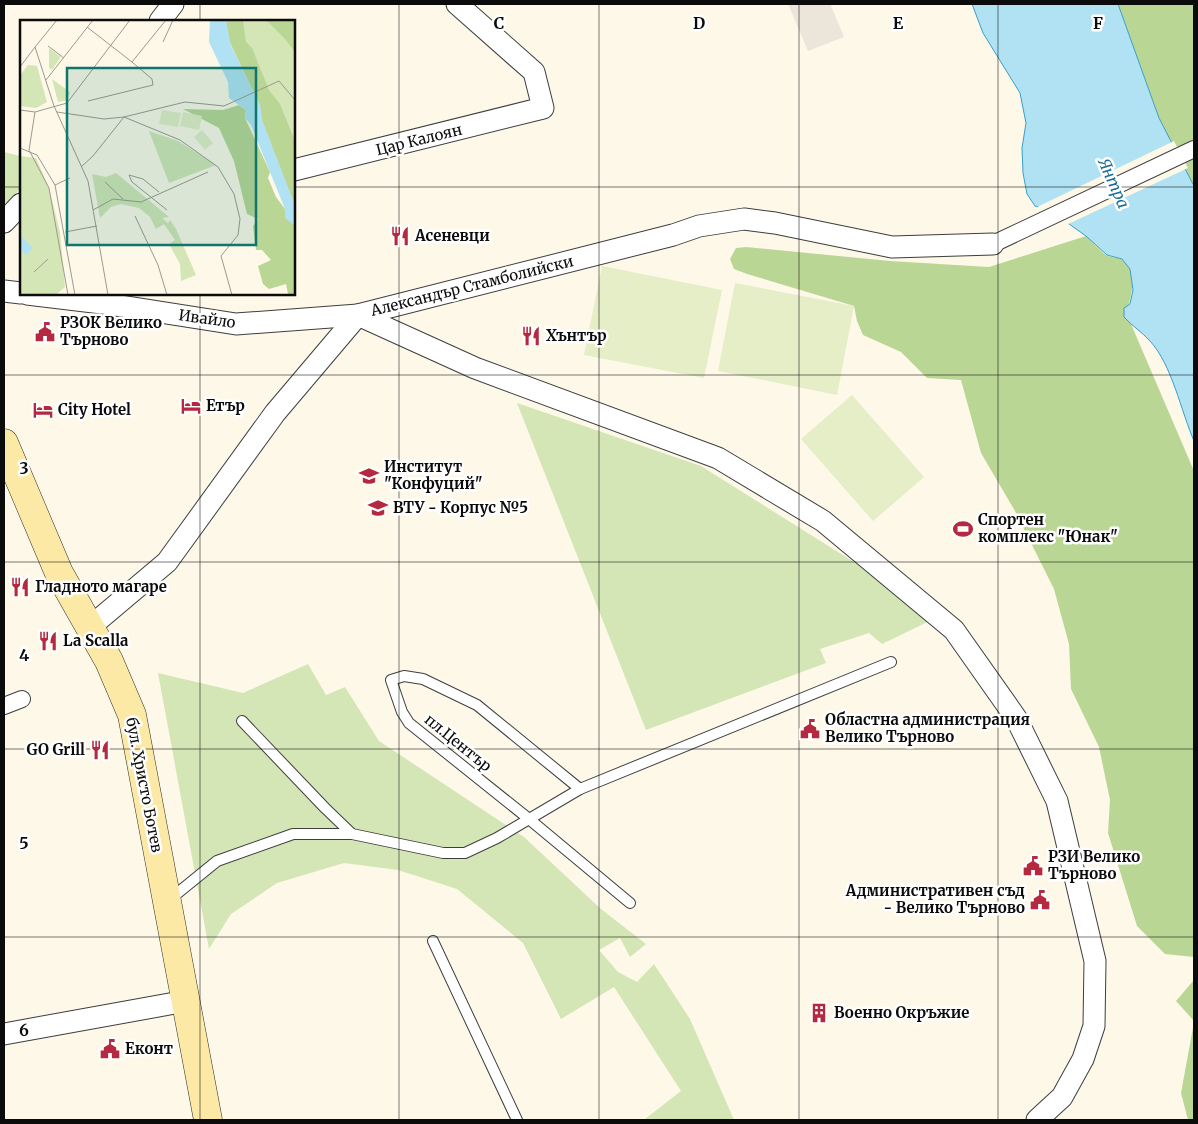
<svg xmlns="http://www.w3.org/2000/svg" width="1198" height="1124" viewBox="0 0 1198 1124" font-family="Merriweather,serif">
  <style>
    .green { fill: #d4e6b5 }
    .forest { fill: #bad695 }
    .pitch { fill: #e5eec6 }
    .plaza { fill: #ece5da }
    .water { fill: #b0e2f3; stroke: #3a9fc7 }
    .pier { fill: #fef8e9 }
    .lines { fill: none; stroke-linecap: round; stroke-linejoin: round }
    .service-casing { stroke: #3e3e3e; stroke-width: 12 }
    .pedestrian-casing { stroke: #3e3e3e; stroke-width: 18 }
    .minor-casing { stroke: #3e3e3e; stroke-width: 23 }
    .secondary-casing { stroke: #2d2d2d; stroke-width: 29 }
    .service { stroke: #fff; stroke-width: 10 }
    .pedestrian { stroke: #fff; stroke-width: 16 }
    .minor { stroke: #fff; stroke-width: 21 }
    .secondary { stroke: #fce9a6; stroke-width: 28 }
    .grid { fill: none; stroke: #0b0b0b; stroke-width: 1; stroke-opacity: 0.55 }
    .labels { text-anchor: middle; stroke-width: 5; stroke-linejoin: round; paint-order: stroke }
    .street-label { font-size: 15px; fill: #0b0b0b; stroke: #fff }
    .poi-label { font-size: 15px; font-weight: bold; fill: #0b0b0b; stroke: #fff; text-anchor: start }
    .water-label { font-size: 16px; font-style: italic; fill: #1a6e96; stroke: #fff }
    .inset-road { fill: none; stroke: #9d9990; stroke-width: 1 }
    .view { fill: #0f766e; fill-opacity: 0.15; stroke: #0f766e; stroke-width: 2.5 }
    .inset-edge { fill: none; stroke: #0b0b0b; stroke-width: 2.5 }
    .grid-label { font-size: 16px; text-anchor: middle; font-weight: bold; fill: #0b0b0b; stroke: #fff; stroke-width: 5; stroke-linejoin: round; paint-order: stroke }
  </style>
  <rect width="100%" height="100%" fill="#fef8e9"/>
  <g class="green">
    <path d="M4 152 20 156 21 160V188L7 203 4 204Z"/>
    <path d="M517 403 701 466 940 616 882 644 869 633 820 649 826 663 646 730Z"/>
    <path d="M308 664 326 695 345 687 379 741 524 837 601 909 646 944 630 957 620 938 599 950 618 972 637 982 654 964 690 1019 734 1120H646L645 1119 681 1091 614 987 561 1019 523 943 457 889 398 870 344 863 277 883 231 914 209 949 158 673 243 693Z"/>
  </g>
  <g class="forest">
    <path d="M1118 4H1194V186L1159 118Z"/>
    <path d="M1086 236C1093 242 1099 250 1106 255 1111 258 1117 257 1121 259 1140 269 1131 302 1124 317L1131 324 1194 471V957L1165 954 1137 926 1108 833 1110 800 1099 747 1071 689 1069 644 1054 589 1015 511 981 453 961 380 927 378 901 352 863 335 857 321 854 306 747 274 734 269 730 259 736 248 746 247 890 261 989 267Z"/>
    <path d="M1194 980V1021L1176 1001Z"/>
    <path d="M1194 1022V1120H1188L1181 1093Z"/>
  </g>
  <g class="pitch">
    <path d="M602 266 722 290 704 378 584 355Z"/>
    <path d="M735 283 854 306 837 395 718 371Z"/>
    <path d="M852 395 924 477 873 521 801 439Z"/>
  </g>
  <path class="plaza" d="M788 4H836L831 6 844 37 808 51Z"/>
  <path class="water" d="M972 4H1118L1159 118 1194 186V441C1181 411 1172 365 1150 341 1142 332 1132 326 1124 317V308L1130 304 1133 290 1130 269 1122 259 1107 255 1086 236 1048 209 1035 206 1027 194 1023 173 1022 148 1026 123 1020 93 983 33Z"/>
  <path class="pier" d="M1174 141 1188 168 1066 225 1047 212 1035 208Z"/>
  <g class="lines">
    <defs>
      <g id="service">
        <path d="M242 721 325 808 352 834"/>
        <path d="M580 789 477 705 423 679 404 676 391 680 402 712 409 723 529 819 630 903"/>
        <path d="M169 900 217 861 293 834H352L443 853H465L497 838 580 789 891 662"/>
        <path d="M433 941 517 1120"/>
      </g>
      <g id="pedestrian">
        <path d="M993 244 1194 149"/>
        <path d="M4 706 22 699"/>
      </g>
      <g id="minor">
        <path d="M160 21 173 4"/>
        <path d="M294 170 543 108 534 72 457 4"/>
        <path d="M4 222 21 204"/>
        <path d="M4 291 21 293"/>
        <path d="M27 294 102 303 236 324 358 315 475 368 718 458 823 521 954 630 1016 718 1057 801 1095 961 1094 1026 1083 1059 1062 1097 1037 1120"/>
        <path d="M90 627 167 562 275 413 358 315 673 235 699 226 744 219 775 223 892 247 993 244"/>
        <path d="M4 1034 186 1001"/>
      </g>
      <path id="secondary" d="M4 443 59 573 109 661 132 715 208 1120"/>
    </defs>
    <use href="#service" class="service-casing"/>
    <use href="#pedestrian" class="pedestrian-casing"/>
    <use href="#minor" class="minor-casing"/>
    <use href="#secondary" class="secondary-casing"/>
    <use href="#service" class="service"/>
    <use href="#pedestrian" class="pedestrian"/>
    <use href="#minor" class="minor"/>
    <use href="#secondary" class="secondary"/>
  </g>
  <path class="grid" d="M200 4V21M399 4V1120M599 4V1120M799 4V1120M998 4V1120M4 187H21M294 187H1194M200 294V1120M4 375H1194M4 562H1194M4 749H1194M4 937H1194"/>
  <defs>
    <symbol id="restaurant-bare" viewBox="-9 -9 18 18"><path d="M-5-6h1v4h1v-4h1v4h1v-4h1v5L-1.5 .5V6h-2V.5L-5-1ZM5-6V6H3V1.5H1.5Q1.5-4 5-6Z" fill="#b42940" stroke="#fff" stroke-width="2.5" paint-order="stroke"/></symbol>
    <symbol id="civic-bare" viewBox="-9 -9 18 18"><path d="M-.6-6.5H3V-4.5H.6V-3L4-1V1h2V6H-6V1h2V-1L-.6-3ZM-1.2 2.5V6h2.4V2.5Z" fill="#b42940" stroke="#fff" stroke-width="2.5" paint-order="stroke"/></symbol>
    <symbol id="hotel-bare" viewBox="-9 -9 18 18"><path d="M-6-4.5h1.5V1H6V5H4.5V3h-9V5H-6ZM-4 0a1.8 1.8 0 1 1 3.6 0ZM.5 0V-2.5h3Q6-2.5 6 0Z" fill="#b42940" stroke="#fff" stroke-width="2.5" paint-order="stroke"/></symbol>
    <symbol id="university-bare" viewBox="-9 -9 18 18"><path d="M0-5L7-2L0 1L-7-2ZM-4 1L0 2.5L4 1V4Q0 6-4 4Z" fill="#b42940" stroke="#fff" stroke-width="2.5" paint-order="stroke"/></symbol>
    <symbol id="stadium-bare" viewBox="-9 -9 18 18"><path d="M0-5a6.5 5 0 1 0 0 10a6.5 5 0 1 0 0-10ZM-3.5-1.8h7v3.6h-7Z" fill="#b42940" stroke="#fff" stroke-width="2.5" paint-order="stroke"/></symbol>
    <symbol id="building-bare" viewBox="-9 -9 18 18"><path d="M-4-6H4V6H1V3H-1V6H-4ZM-2.5-4.3h1.7v1.8h-1.7ZM.8-4.3h1.7v1.8H.8ZM-2.5-1h1.7V.8h-1.7ZM.8-1h1.7V.8H.8Z" fill="#b42940" stroke="#fff" stroke-width="2.5" paint-order="stroke"/></symbol>
  </defs>
  <g fill-rule="evenodd">
    <use href="#restaurant-bare" x="386" y="222" width="28" height="28"/>
    <use href="#civic-bare" x="31" y="318" width="28" height="28"/>
    <use href="#restaurant-bare" x="517" y="322" width="28" height="28"/>
    <use href="#hotel-bare" x="177" y="392" width="28" height="28"/>
    <use href="#hotel-bare" x="29" y="396" width="28" height="28"/>
    <use href="#university-bare" x="355" y="462" width="28" height="28"/>
    <use href="#university-bare" x="364" y="494" width="28" height="28"/>
    <use href="#stadium-bare" x="949" y="515" width="28" height="28"/>
    <use href="#restaurant-bare" x="6" y="573" width="28" height="28"/>
    <use href="#restaurant-bare" x="34" y="627" width="28" height="28"/>
    <use href="#civic-bare" x="796" y="715" width="28" height="28"/>
    <use href="#restaurant-bare" x="86" y="736" width="28" height="28"/>
    <use href="#civic-bare" x="1019" y="852" width="28" height="28"/>
    <use href="#civic-bare" x="1026" y="886" width="28" height="28"/>
    <use href="#building-bare" x="805" y="999" width="28" height="28"/>
    <use href="#civic-bare" x="96" y="1035" width="28" height="28"/>
  </g>
  <g class="labels">
    <g class="street-label">
      <text transform="translate(419 140) rotate(-14)" y="5">Цар Калоян</text>
      <text transform="translate(472 286) rotate(-14)" y="5">Александър Стамболийски</text>
      <text transform="translate(207 319) rotate(8)" y="5">Ивайло</text>
      <text transform="translate(458 743) rotate(39)" y="5">пл.Център</text>
      <text transform="translate(144 785) rotate(79)" y="5">бул. Христо Ботев</text>
    </g>
    <g class="poi-label">
      <text x="415" y="241">Асеневци</text>
      <text x="60" y="328">РЗОК Велико<tspan x="60" dy="17">Търново</tspan></text>
      <text x="546" y="341">Хънтър</text>
      <text x="206" y="411">Етър</text>
      <text x="58" y="415">City Hotel</text>
      <text x="384" y="472">Институт<tspan x="384" dy="17">"Конфуций"</tspan></text>
      <text x="393" y="513">ВТУ - Корпус №5</text>
      <text x="978" y="525">Спортен<tspan x="978" dy="17">комплекс "Юнак"</tspan></text>
      <text x="35" y="592">Гладното магаре</text>
      <text x="63" y="646">La Scalla</text>
      <text x="825" y="725">Областна администрация<tspan x="825" dy="17">Велико Търново</tspan></text>
      <text x="85" y="755" text-anchor="end">GO Grill</text>
      <text x="1048" y="862">РЗИ Велико<tspan x="1048" dy="17">Търново</tspan></text>
      <text x="1025" y="896" text-anchor="end">Административен съд<tspan x="1025" dy="17">- Велико Търново</tspan></text>
      <text x="834" y="1018">Военно Окръжие</text>
      <text x="125" y="1054">Еконт</text>
    </g>
    <g class="water-label">
      <text transform="translate(1114 183) rotate(66)" y="6">Янтра</text>
    </g>
  </g>
  <g transform="translate(20 20)">
    <rect width="275" height="275" fill="#fef8e9"/>
    <path d="M206 0H275V186L208 18ZM29 28 41 37 32 50 29 48ZM8 45 17 46 27 82 16 88 0 86V55ZM32 59 50 72 48 80 38 82ZM129 111 158 121 196 145 149 163ZM0 136 16 138 29 168 40 212 45 267 36 275H0ZM96 153 149 197 142 198 148 203 150 200 156 209 176 255 161 261 160 244 149 224 155 220 144 204 136 209 130 197 119 188 101 184 91 187 80 198 72 154 86 157Z" fill="#d4e6b5"/>
    <path d="M206 0 223 1 226 22 232 28 249 70 260 84 275 121V186L242 100 240 85 208 18ZM246 0H275V32L265 19ZM219 85 226 90 225 98 250 152 248 158 256 177 265 189V196L275 206V275L268 274 266 264 249 269 243 264 238 246 251 240 242 230H236L233 206 238 199 227 194 214 141 199 108 163 89 203 90Z" fill="#bad695"/>
    <path d="M142 90 161 93 158 107 139 104ZM163 92 182 96 179 110 160 106ZM182 110 193 123 185 130 174 117Z" fill="#e5eec6"/>
    <path d="M190 0H206L211 26 240 85 242 100 275 186V215V206L265 198V189L231 105 225 98 226 90 209 78 208 62 189 22ZM0 215 13 228 6 235 1 231Z" fill="#b0e2f3"/>
    <path class="inset-road" d="M67 7 112 42 132 59 133 65 68 81M143 22 153 0M28 26 44 38M15 27 37 0M112 42 146 0M0 47 15 27 34 86 68 161 88 275M26 60 73 0M0 90 15 92 47 83 110 0M15 92 9 130 29 168 48 275M37 92 84 99 104 97 160 120 198 147 214 174 220 199 218 215 201 236 212 275M0 128 17 135 35 165 55 275M61 147 73 136 104 97 165 82 204 86 259 61 275 80M85 162 103 179M35 165 50 158M139 172 123 159 109 155 112 162 147 190M73 190 93 179 121 182 188 152M115 196 138 245 147 275M45 212 77 206M14 252 28 239"/>
    <path class="view" d="M47 48H236V225H47Z"/>
    <rect width="275" height="275" class="inset-edge"/>
  </g>
  <g class="grid-label">
    <text x="499" y="29">C</text>
    <text x="699" y="29">D</text>
    <text x="898" y="29">E</text>
    <text x="1098" y="29">F</text>
    <text x="24" y="474">3</text>
    <text x="24" y="661">4</text>
    <text x="24" y="849">5</text>
    <text x="24" y="1036">6</text>
  </g>
  <rect width="1198" height="1124" fill="none" stroke="#0b0b0b" stroke-width="10"/>
</svg>
